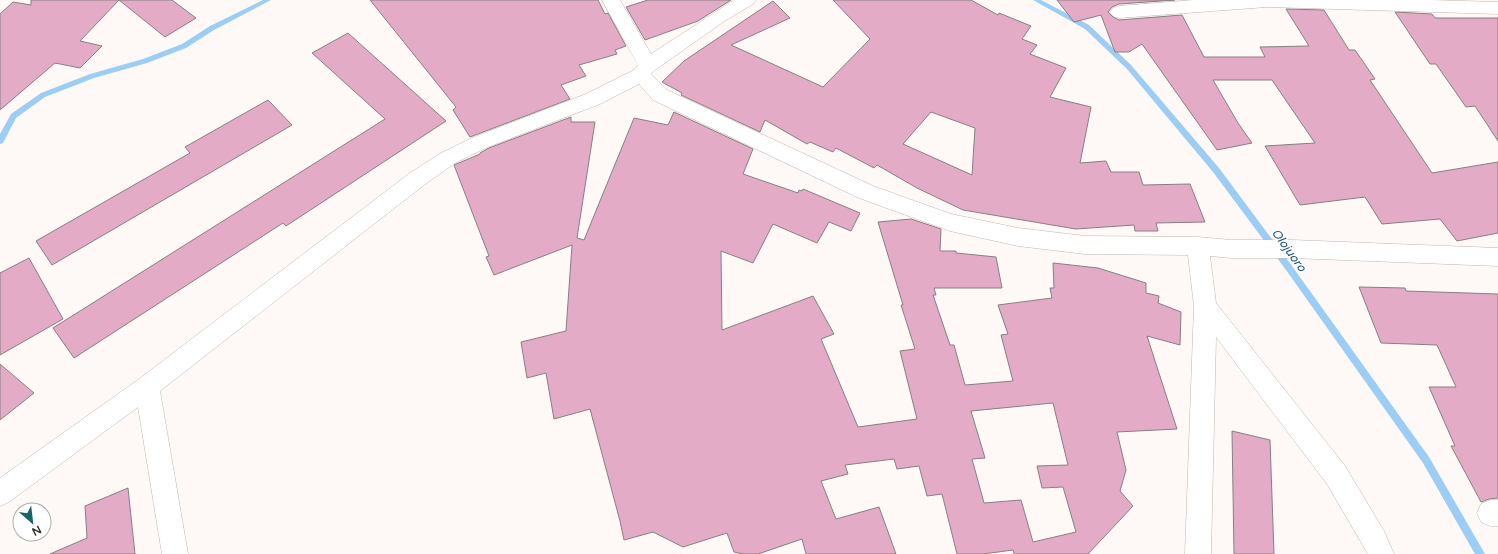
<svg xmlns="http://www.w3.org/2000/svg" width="1498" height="554" viewBox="0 0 1498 554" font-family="'Varela Round',sans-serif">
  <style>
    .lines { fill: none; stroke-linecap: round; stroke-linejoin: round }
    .stream { fill: #9ccdf4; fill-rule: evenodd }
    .building { fill: #e4abc7; stroke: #877f82; fill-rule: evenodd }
    .minor-casing { stroke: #beb7b1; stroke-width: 1 }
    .minor { fill: #fff; fill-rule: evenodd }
    .labels { text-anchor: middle; stroke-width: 3; stroke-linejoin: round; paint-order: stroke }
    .water-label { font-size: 12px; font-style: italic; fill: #1e567b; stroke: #fff }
  </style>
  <rect width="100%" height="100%" fill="#fef9f6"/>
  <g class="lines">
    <g class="stream">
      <path d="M263 0H271L214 30 186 48 147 63 94 78 45 97 16 118 3 143 0 144V134L11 114 41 93 90 74 143 59 182 44 210 26Z"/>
      <path d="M1033 0H1041L1089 25 1131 65 1219 168 1292 266 1429 457 1485 554H1475L1423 463 1286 270 1213 172 1127 69 1085 29Z"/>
    </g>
  </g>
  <g class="building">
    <path d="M31 0H119L80 41 102 46 80 68 55 63 0 110V14L13 2 31 5Z"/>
    <path d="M119 0H172L196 18 165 37Z"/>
    <path d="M370 0H598L605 14 608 13 626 46 615 50 617 54 579 65 586 76 561 85 570 99 470 137 453 110 456 107Z"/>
    <path d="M648 0H731L698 21 645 40 626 7Z"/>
    <path d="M833 0H971L998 15 999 13 1031 26 1022 39 1037 45 1030 54 1066 68 1050 97 1091 107 1080 163 1106 161 1111 172H1139L1143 185 1190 184 1205 222 1156 223 1158 231H1135L1134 225 1076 229 963 210 917 188 877 165 874 168 836 148 833 152 810 142 807 144 765 120 760 132 681 95 682 93 662 82 684 61 773 1 790 18 731 45 823 87 870 39ZM931 112 975 128 972 175 903 144Z"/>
    <path d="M1057 0H1175L1119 4 1112 7 1108 12 1113 17 1119 20 1182 15 1204 57H1265L1260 47 1309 46 1286 9 1324 10 1349 50H1355L1375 79 1370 80 1432 173 1498 162V233L1457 241 1440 219 1382 224 1365 197 1300 205 1265 146 1315 143 1272 80H1213L1238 123 1252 143 1217 150 1142 44 1129 52H1115L1101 15 1074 22Z"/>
    <path d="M1395 12 1432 14 1435 18H1498V141L1475 106 1466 107 1436 64H1430Z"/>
    <path d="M348 33 446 121 286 226 283 223 74 358 53 328 385 119 312 53Z"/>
    <path d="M268 100 292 125 52 265 36 241 190 153 185 147Z"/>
    <path d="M674 112 753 149 743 174 798 193 799 190 802 191 803 189 860 213 851 231 829 222 817 243 773 224 753 263 721 251 722 330 813 296 834 334 821 339 858 427 917 419 900 351 915 349 901 305H903L878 222 911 219 941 229 940 251H956V253L996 257 1002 288H934L936 295H933L950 345H954L965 385 1013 381 1001 335 1008 334 998 305 1052 298 1050 288H1054L1053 263 1098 268 1146 283V293L1159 296 1158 303 1181 312 1180 345 1147 336 1177 429 1117 432 1126 470 1120 491 1133 506 1088 554H1014L1013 550 983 554H957L942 494 927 496 919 466 897 469 894 459 845 465 848 474 821 481 836 519 879 507 896 554H806L802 539 758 554H743L734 552 727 533 683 547 653 532 624 540 620 521 590 409 554 419 546 373 527 378 521 342 566 331 572 245 494 275 486 257 489 256 454 165 480 154V153L489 148 571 117V122H595L577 238 584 240 634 118 668 125ZM1053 403 1068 465 1037 466 1042 488 1063 487 1076 532 1033 542 1021 500 984 503 972 459 985 458 971 411Z"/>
    <path d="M29 258 63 319 0 355V273Z"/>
    <path d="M1359 287 1405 288 1406 291 1498 294V498L1489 499 1481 502 1451 446H1455L1429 387H1456L1437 345 1381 343Z"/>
    <path d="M0 364 34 393 0 420Z"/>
    <path d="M1232 431 1270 440 1274 554H1234Z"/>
    <path d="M128 488 135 554H50L87 538 85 506Z"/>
  </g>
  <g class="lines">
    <defs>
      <g id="minor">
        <path d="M602 0H620L651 54 734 0H756L753 4 723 22 655 70 651 74 667 90 873 186 951 214 1018 228 1085 236 1198 237 1231 240H1292L1498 248V266L1292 258H1231L1210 256 1216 303 1345 466 1384 531 1394 554H1368L1327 484 1216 337 1211 554H1185L1194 306 1188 255 1085 254 1018 246 950 231 859 198 653 100 639 84 600 104 488 147 455 163 424 185 160 391 188 554H162L138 407 9 502 0 506V478L139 379 410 173 441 153 474 137 586 94 634 70 638 65Z"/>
        <path d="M1194 0H1430L1498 2V14L1267 7 1119 18 1113 16 1110 12 1113 8 1119 6Z"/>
        <path d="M1490 500H1498V526H1490L1481 522 1477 513 1481 504Z"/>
      </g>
    </defs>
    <use href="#minor" class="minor-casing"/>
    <use href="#minor" class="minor"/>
  </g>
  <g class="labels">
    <g class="water-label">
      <text transform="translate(1289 250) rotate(54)" y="4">Olojuoro</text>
    </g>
  </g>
  <g transform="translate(32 522) rotate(152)"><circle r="19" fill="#ffffff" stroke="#afaead"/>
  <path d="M0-3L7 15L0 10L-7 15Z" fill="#176569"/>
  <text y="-6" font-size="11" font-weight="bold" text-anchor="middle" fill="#383533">N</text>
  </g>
</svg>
